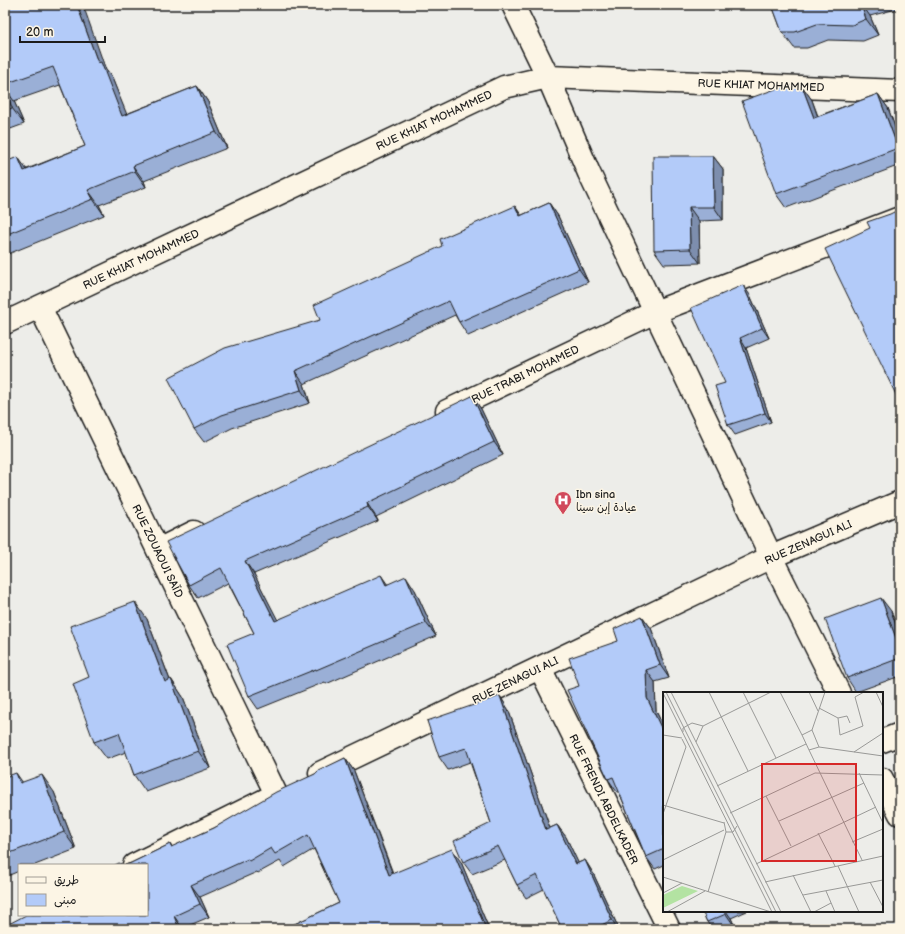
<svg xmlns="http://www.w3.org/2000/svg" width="905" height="934" viewBox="0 0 905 934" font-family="'Balsamiq Sans','Playpen Sans Arabic',sans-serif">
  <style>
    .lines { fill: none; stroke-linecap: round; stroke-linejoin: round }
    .street-casing { stroke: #1c1c1c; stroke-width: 25 }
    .street { stroke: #fcf5e5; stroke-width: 22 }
    .wall { fill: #9aafd6; stroke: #1c1c1c }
    .shaded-wall { fill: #7d8eae; stroke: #1c1c1c }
    .building { fill: #b3cbf9; stroke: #1c1c1c }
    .labels { text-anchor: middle; stroke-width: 3; stroke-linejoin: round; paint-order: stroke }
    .street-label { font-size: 11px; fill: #1c1c1c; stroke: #fcf5e5 }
    .poi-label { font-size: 11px; fill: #1c1c1c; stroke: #fcf5e5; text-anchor: start }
    .inset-road { fill: none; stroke: #999997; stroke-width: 1 }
    .view { fill: #d62828; fill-opacity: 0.15; stroke: #d62828; stroke-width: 2 }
    .inset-edge { fill: none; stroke: #1c1c1c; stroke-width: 2 }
  </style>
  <rect width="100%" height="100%" fill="#edede9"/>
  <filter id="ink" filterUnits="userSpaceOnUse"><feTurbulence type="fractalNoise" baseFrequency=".025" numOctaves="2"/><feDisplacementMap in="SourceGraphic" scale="8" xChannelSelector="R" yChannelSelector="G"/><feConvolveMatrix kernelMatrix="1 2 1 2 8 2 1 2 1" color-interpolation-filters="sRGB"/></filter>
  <g filter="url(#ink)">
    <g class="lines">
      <defs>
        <g id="street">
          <path d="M513 5 548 77 589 173 777 569 839 693"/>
          <path d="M40 307 276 794"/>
          <path d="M5 323 504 87 548 77 900 91"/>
          <path d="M447 411 655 312 900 218"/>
          <path d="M158 550 194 532"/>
          <path d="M540 668 669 929"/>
          <path d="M882 741 900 734"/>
          <path d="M320 773 771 557 900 502"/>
          <path d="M882 779 900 814"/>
          <path d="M134 865 271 797"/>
        </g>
      </defs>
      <use href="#street" class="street-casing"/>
      <use href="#street" class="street"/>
    </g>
    <g class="wall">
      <path d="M5 5 106 70 112 78 126 114 197 86 208 102 227 148 144 181 146 187 99 205 104 215 8 254 5 249V162L27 169 85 146 60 85 14 101 24 124 5 131Z"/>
      <path d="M772 5H900V8L870 16 878 35 863 41 828 40 807 48H794L782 32Z"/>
      <path d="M802 86 812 100 818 116 878 94 888 108 900 141V165L786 208 776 194Z"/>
      <path d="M713 156 723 169V220L699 221 700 263 664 264 654 250Z"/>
      <path d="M549 203 558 216 588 282 468 336 459 322 455 315 304 384 310 403 232 428 204 442 194 429 320 320 522 215Z"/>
      <path d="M750 295 769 338 746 348 771 422 735 435 728 425 725 383Z"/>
      <path d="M472 396 481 409 503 455 376 517 378 521 254 574 277 620 388 584 415 590 436 636 326 684 325 682 258 709 249 696 254 633 228 583 198 598 189 585Z"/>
      <path d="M891 611 900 636V676L856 692 847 678Z"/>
      <path d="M642 616 651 628 669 678 655 682 656 711 664 728V865L655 869 646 857 619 792H617L608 779 579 686 618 641Z"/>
      <path d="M147 619 170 680 171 679 183 697 210 768 146 792 134 775 126 752 107 759 94 742 89 677Z"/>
      <path d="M500 696 508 709 550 828 557 825 566 837 578 863 585 860 593 873 619 929H562L544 889 526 898 517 885 505 860 472 874 463 862 491 823 470 762 448 770 439 757Z"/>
      <path d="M345 758 354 771 393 873 461 862 489 929H284L339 903 314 849 284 867 280 861 258 873 257 872 200 897 209 917 183 928V929H5L125 865 131 863 170 844 172 847 214 828Z"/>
      <path d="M5 777 54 792 76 849 35 865H19V871L5 877Z"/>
      <path d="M702 911H747L731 918 735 927 729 929H712L707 922Z"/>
    </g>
    <g class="shaded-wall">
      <path d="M77 5H83L106 70 112 78 134 132 122 116 98 63Z"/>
      <path d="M861 5H862L870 16 878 35 866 19Z"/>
      <path d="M197 86 208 102 227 148 216 132Z"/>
      <path d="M802 86 812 100 823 132 814 118Z"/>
      <path d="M5 88 14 101 24 124 12 108 5 90Z"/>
      <path d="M878 94 888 108 900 141V151L898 148Z"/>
      <path d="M713 156 723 169V220L714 207Z"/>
      <path d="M18 157 29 173 24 171Z"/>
      <path d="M133 166 144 181 146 187 135 171Z"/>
      <path d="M88 190 99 205 104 215 93 199Z"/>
      <path d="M549 203 558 216 588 282 579 269Z"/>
      <path d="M515 206 524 219 520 216Z"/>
      <path d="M689 207 699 221 700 263 690 249Z"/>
      <path d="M743 285 750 295 769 338 762 328Z"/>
      <path d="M740 338 746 348 771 422 765 413Z"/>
      <path d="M295 371 304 384 310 403 301 390Z"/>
      <path d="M472 396 481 409 503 455 494 442Z"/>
      <path d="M367 503 376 517 378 521 368 507Z"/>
      <path d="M245 561 254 574 285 634 275 621Z"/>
      <path d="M381 575 390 588 386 585Z"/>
      <path d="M406 576 415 590 436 636 426 623Z"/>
      <path d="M881 598 891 611 900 636V649Z"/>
      <path d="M135 602 147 619 177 699 165 682Z"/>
      <path d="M642 616 651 628 669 678 660 665Z"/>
      <path d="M646 670 655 682 656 711 664 728V734L647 698Z"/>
      <path d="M171 679 183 697 210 768 198 751Z"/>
      <path d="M500 696 508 709 555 842 546 830Z"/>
      <path d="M345 758 354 771 398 888 389 875Z"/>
      <path d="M16 773 28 790 20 783Z"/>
      <path d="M42 775 54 792 76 849 64 832Z"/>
      <path d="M557 825 566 837 585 877 576 864Z"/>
      <path d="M452 849 461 862 489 929H486Z"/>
      <path d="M585 860 593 873 619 929H618L612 920Z"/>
      <path d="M191 885 200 897 209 917 200 904Z"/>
      <path d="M725 911H726L731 918 735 927 726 914Z"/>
      <path d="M174 916 183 929H179Z"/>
    </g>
    <g class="building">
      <path d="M5 5H77L98 63 101 62 122 116 197 86 216 132 133 166 135 171 88 190 93 199 5 235V162L18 157 24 171 85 146 53 67 5 84Z"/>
      <path d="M772 5H861L866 19 852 25 817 24 795 32H782Z"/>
      <path d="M784 86H802L814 118 878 94 898 148 776 194 742 101Z"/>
      <path d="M5 90 12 108 5 111Z"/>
      <path d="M653 156H713L714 207H689L690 249 654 250Z"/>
      <path d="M549 203 579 269 459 322 449 301 295 371 301 390 222 415 194 429 168 378 225 348 320 320 314 305 442 246 440 239 515 206 520 216Z"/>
      <path d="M900 209V403L825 249 870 228 867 222 890 214Z"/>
      <path d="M743 285 762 328 740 338 765 413 728 425 715 386 725 383 691 308Z"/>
      <path d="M472 396 494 442 367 503 368 507 245 561 275 621 381 575 386 585 406 576 426 623 316 670V669L249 696 227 644 254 633 221 568 189 585 166 542Z"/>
      <path d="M881 598 900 649V658L847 678 825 619Z"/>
      <path d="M135 602 165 682 171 679 198 751 134 775 119 733 94 742 73 684 89 677 70 626Z"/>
      <path d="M642 616 660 665 646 670 647 698 664 734V849L646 857 613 777 608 779 567 690 579 686 569 658 618 641 614 629Z"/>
      <path d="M500 696 546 830 557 825 576 864 585 860 612 920 593 929H562L537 875 517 885 498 846 463 862 454 841 491 823 466 748 439 757 427 721Z"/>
      <path d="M345 758 389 875 452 849 486 929H284L339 903 308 835 275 854 271 848 249 861 248 859 191 885 200 904 174 916 179 929H5V926L26 915H147V865H115L119 863 125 865 131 863 170 844 171 847 214 828 276 792 315 774 318 771Z"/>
      <path d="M16 773 20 783 42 775 64 832 5 855V777Z"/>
      <path d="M702 911H725L726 914 707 922Z"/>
    </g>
  </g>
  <defs>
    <symbol id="hospital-pin" viewBox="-11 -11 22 30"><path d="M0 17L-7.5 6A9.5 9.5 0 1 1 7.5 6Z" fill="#d1495b" stroke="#fcf5e5"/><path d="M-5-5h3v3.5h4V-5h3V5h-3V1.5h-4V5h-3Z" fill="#fff"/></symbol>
  </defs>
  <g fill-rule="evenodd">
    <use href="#hospital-pin" x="553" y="490" width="20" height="27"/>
  </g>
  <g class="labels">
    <g class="street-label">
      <text transform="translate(761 85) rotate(2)" y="4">RUE KHIAT MOHAMMED</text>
      <text transform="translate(434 120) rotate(-25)" y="4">RUE KHIAT MOHAMMED</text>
      <text transform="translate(141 259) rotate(-25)" y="4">RUE KHIAT MOHAMMED</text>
      <text transform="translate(525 374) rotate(-26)" y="4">RUE TRABI MOHAMED</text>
      <text transform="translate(808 542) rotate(-24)" y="4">RUE ZENAGUI ALI</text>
      <text transform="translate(158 551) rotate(64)" y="4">RUE ZOUAOUI SAÏD</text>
      <text transform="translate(515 680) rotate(-26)" y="4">RUE ZENAGUI ALI</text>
      <text transform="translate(604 799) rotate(64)" y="4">RUE FRENDI ABDELKADER</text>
    </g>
    <g class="poi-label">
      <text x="576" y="498">Ibn sina<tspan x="576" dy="13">عيادة إبن سينا</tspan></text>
    </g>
  </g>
  <g transform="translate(663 692)">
    <rect width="220" height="220" fill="#edede9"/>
    <path d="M19 194 35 199 0 216V203Z" fill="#b3e3a2"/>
    <path class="inset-road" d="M3 0 113 220M8 0 118 220M46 0 85 79M80 0 113 66M117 0 139 43M146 0 155 19M213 0 220 15M0 1 109 220M156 16 175 26M187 31 184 24 175 26 177 43 200 34 192 5 201 0M40 34 108 0M149 38 156 55 146 58 139 43ZM149 38 162 0M20 40V36L29 31 40 34M0 43 19 46M33 50 40 34M156 55 220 64M146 58 199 168M191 60 220 41M196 81 220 131M54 94 143 52M103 104 128 154M0 113 61 131M67 121 152 81 220 83M0 122 23 55 19 47M116 129 201 91M61 130 63 140H70L74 134M155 141 172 174M189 150 220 137M0 168 61 138M93 172 213 115M175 174 196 220M130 183 148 220M0 185 108 220M102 190 220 164M207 190 220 215M163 199 172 220M45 200 63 140M0 201 19 191M140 203 220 188M4 220 42 199M151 220 168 211"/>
    <path class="view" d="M99 72H193V169H99Z"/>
    <rect width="220" height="220" class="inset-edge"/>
  </g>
  <rect width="905" height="934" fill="none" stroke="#fcf5e5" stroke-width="20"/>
  <rect x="10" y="10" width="885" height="914" fill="none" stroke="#1c1c1c" stroke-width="1.5" filter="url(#ink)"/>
  <rect x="18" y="864" width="130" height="52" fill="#fcf5e5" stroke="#a29e95"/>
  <rect x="26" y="877" width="20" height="6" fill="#fcf5e5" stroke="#a29e95"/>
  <text x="54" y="884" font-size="12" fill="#1c1c1c">طريق</text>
  <rect x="26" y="894" width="20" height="12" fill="#b3cbf9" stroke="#a29e95"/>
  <text x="54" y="904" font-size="12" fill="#1c1c1c">مبنى</text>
  <path d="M20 36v6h85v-6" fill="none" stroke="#1c1c1c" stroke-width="2"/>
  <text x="26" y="36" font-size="12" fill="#1c1c1c" stroke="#fcf5e5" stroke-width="3" paint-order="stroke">20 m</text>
</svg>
